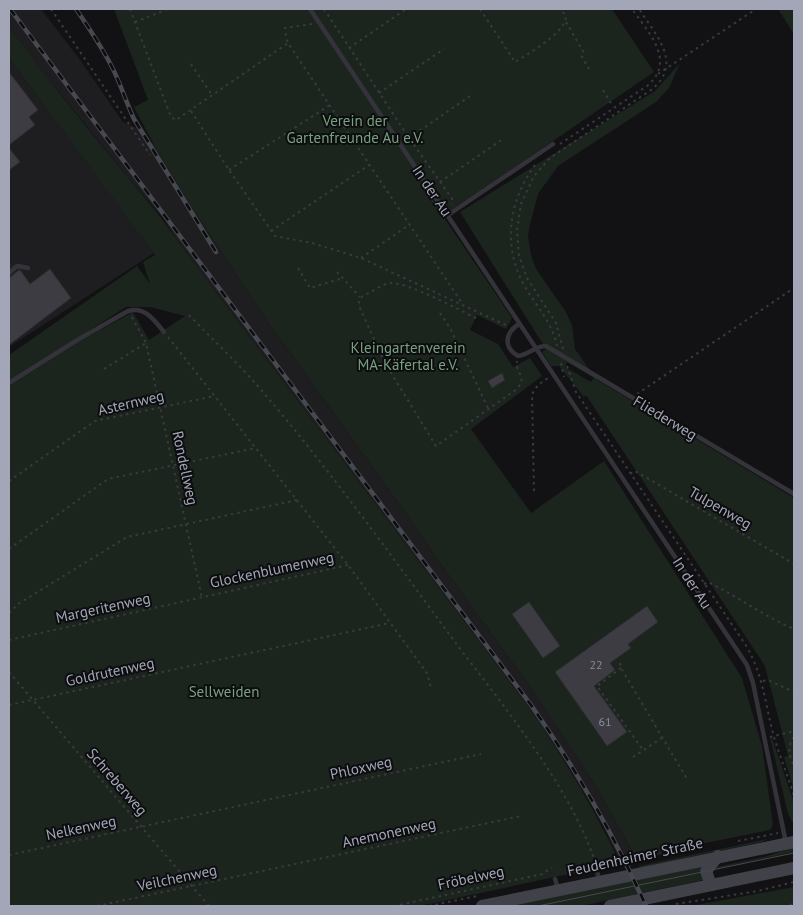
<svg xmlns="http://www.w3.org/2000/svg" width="803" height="915" viewBox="0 0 803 915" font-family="'PT Sans',sans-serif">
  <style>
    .built { fill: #1e1e21 }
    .green { fill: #1c241e; fill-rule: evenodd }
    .building { fill: #3c3c42; stroke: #2c2c30 }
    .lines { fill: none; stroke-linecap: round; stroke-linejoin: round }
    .path { stroke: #393a40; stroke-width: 2; stroke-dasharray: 2.5 4; stroke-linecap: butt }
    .service { stroke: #333339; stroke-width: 4.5 }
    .secondary { stroke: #414249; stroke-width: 12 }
    .tram { stroke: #484950; stroke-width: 1 }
    .rail-casing { stroke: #484950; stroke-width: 4.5 }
    .rail { stroke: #0d0d0f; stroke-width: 2.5; stroke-dasharray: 8; stroke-linecap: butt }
    .labels { text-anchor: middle; stroke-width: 4; stroke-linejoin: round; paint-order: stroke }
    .number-label { font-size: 12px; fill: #888c99 }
    .park-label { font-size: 15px; fill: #77a280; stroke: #0d0d0f }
    .street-label { font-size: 15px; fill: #a2a6b6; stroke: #0d0d0f }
  </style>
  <rect width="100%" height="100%" fill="#121214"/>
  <g class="built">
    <path d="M9 9H41L80 60 123 122 135 127 154 145 190 205 268 322 410 519 448 574 531 688 596 786 633 853 618 857 602 823 570 768 528 706 176 239 164 219 127 176 42 71 9 26Z"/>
    <path d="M9 58 154 253 9 347Z"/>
  </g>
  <g class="green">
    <path d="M114 9H612L654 72 443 216 512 318 506 329 477 315 470 330 498 344 513 367 530 358 542 376 471 429 531 513 604 461 742 678 762 746 773 825 770 830 670 850 672 852 637 860 596 786 531 688 448 574 410 519 268 322 190 205 154 145 134 107 148 100Z"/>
    <path d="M778 9H793L794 10V34Z"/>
    <path d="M9 26C45 76 83 123 122 170 140 193 160 214 176 239L528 706C563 756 594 808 620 863L420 906H9V386L82 340 133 312 149 340 185 316 150 307H126L9 381V355L137 266 150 284 143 262 155 255 9 58Z"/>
    <path d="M680 63 669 88 656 102 558 166 538 194 530 224 528 237 531 255 536 269 566 312 572 325 575 349 596 379 794 498V790L784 757 788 756 765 666 586 395 584 397 559 366H551L542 352 546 349 460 212 655 91ZM567 362 594 378 591 382 565 367Z"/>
    <path d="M770 738H772L793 800 794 825 788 814Z"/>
    <path d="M768 839 761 842 639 868V866Z"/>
    <path d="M794 847V852L715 869 716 867 764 857Z"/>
    <path d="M700 865 703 880 581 906H507Z"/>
    <path d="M794 887V906H691Z"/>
  </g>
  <g class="building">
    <path d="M9 72 38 110 29 117 35 125 9 145Z"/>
    <path d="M9 148 20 162 9 170Z"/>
    <path d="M50 269 71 298 9 345V278L19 270 21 271 30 284Z"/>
    <path d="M502 373 505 380 492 388 488 381Z"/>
    <path d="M529 602 560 646 543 658 512 614Z"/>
    <path d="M647 606 658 622 628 644 631 648 610 663 615 670 594 686 627 732 607 746 555 672Z"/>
  </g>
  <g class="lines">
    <g class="path">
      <path d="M51 9 150 155"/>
      <path d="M130 9 171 117 176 120 288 43"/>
      <path d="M324 9 409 138 453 200 452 204"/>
      <path d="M480 9 515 62C529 53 564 34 566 17L561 9"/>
      <path d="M135 22 168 9"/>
      <path d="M566 22 584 53 582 57 589 69"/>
      <path d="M312 24 285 28 286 38 288 43 462 303"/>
      <path d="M349 48 406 9"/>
      <path d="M191 64 212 95"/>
      <path d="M658 74 756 9"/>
      <path d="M603 90 613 107"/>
      <path d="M379 93 444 49"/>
      <path d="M191 111 229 170 275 236 312 243 361 258 508 326"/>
      <path d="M409 138 473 94"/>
      <path d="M560 144 647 86C677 61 648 32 632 9"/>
      <path d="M535 165C509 200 502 246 524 285 536 306 552 322 557 346"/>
      <path d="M229 170 330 105"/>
      <path d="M440 182 503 139"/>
      <path d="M271 231 369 165"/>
      <path d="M361 258 409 225"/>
      <path d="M298 268 310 288 343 278"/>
      <path d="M337 272 360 297"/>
      <path d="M440 313 450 328 488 408"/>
      <path d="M189 315C213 340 239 364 262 391 331 471 392 557 455 642 504 707 570 786 596 864"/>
      <path d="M132 317 146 343 202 598"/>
      <path d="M476 318C457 309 408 282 390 283 383 284 375 290 369 293 362 296 358 298 359 306L385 363 436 446 517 389C528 376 515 374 517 361"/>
      <path d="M168 337 348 565 427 673 431 688"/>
      <path d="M563 349 556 323 527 278 519 256 517 230 521 204 534 176 550 158 651 90C684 64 656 35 639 9"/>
      <path d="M561 363 564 377"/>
      <path d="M567 366 576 392 747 647C764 678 765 704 774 737 780 757 788 776 794 796"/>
      <path d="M104 369 146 343"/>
      <path d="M637 394 794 288"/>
      <path d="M630 474 635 471 794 564"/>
      <path d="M9 481 95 421 215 396"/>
      <path d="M534 491 532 394 538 385 548 378"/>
      <path d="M9 549 108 479 256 448"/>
      <path d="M704 584 708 582C738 597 764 616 794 629"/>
      <path d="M9 613 18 604 127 537 297 500"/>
      <path d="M9 640 348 565"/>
      <path d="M620 663 621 668 687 779"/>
      <path d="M621 668 597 686 643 750"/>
      <path d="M9 672 209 906"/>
      <path d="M763 681 768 680 794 692"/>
      <path d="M9 705 390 623"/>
      <path d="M770 737 794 731"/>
      <path d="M794 737C786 747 790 756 794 767"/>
      <path d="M633 757 662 738"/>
      <path d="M738 841 778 833"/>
      <path d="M9 855 481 754"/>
      <path d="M676 904 758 891 794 882"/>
      <path d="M97 906 521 816"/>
      <path d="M394 906 543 874 548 870 552 868"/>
      <path d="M429 906 477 896"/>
      <path d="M790 906 794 899"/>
    </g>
    <g class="service">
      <path d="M310 9 747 665 753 683 786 843"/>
      <path d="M448 215 553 144"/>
      <path d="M9 273 17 266 28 268"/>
      <path d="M519 324C505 333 503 347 518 356 530 354 535 346 546 346L794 494"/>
      <path d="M9 383 79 339 128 311C145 306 154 320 164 332"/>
      <path d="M597 871 599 880"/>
      <path d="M555 879 558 889"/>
    </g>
    <g class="secondary">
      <path d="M711 885 706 871 718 856"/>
      <path d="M482 906 794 842"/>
      <path d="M610 906 794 868"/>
    </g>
    <path class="tram" d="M538 906 794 853"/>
    <defs>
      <g id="rail">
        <path d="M10 9 531 705C576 769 614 835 646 906"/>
        <path d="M76 9C89 28 102 47 113 69 121 85 126 102 134 119L216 252"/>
      </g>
    </defs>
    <use href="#rail" class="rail-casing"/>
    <use href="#rail" class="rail"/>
  </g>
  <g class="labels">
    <g class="number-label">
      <text x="596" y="669">22</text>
      <text x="605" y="726">61</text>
    </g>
    <g class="park-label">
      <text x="355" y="126">Verein der<tspan x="355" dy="17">Gartenfreunde Au e.V.</tspan></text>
      <text x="408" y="353">Kleingartenverein<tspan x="408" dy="17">MA-Käfertal e.V.</tspan></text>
      <text x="224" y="697">Sellweiden</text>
    </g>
    <g class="street-label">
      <text transform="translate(432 191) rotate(56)" y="5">In der Au</text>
      <text transform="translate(131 403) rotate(-13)" y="5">Asternweg</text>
      <text transform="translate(665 418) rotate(31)" y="5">Fliederweg</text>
      <text transform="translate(185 468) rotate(78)" y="5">Rondellweg</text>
      <text transform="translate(720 508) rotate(30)" y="5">Tulpenweg</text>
      <text transform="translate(272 570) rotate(-12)" y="5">Glockenblumenweg</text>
      <text transform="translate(692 583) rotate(57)" y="5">In der Au</text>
      <text transform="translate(103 608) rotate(-12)" y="5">Margeritenweg</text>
      <text transform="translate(110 672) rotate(-12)" y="5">Goldrutenweg</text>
      <text transform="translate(361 768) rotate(-12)" y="5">Phloxweg</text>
      <text transform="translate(117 782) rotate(49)" y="5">Schreberweg</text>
      <text transform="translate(81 828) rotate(-12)" y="5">Nelkenweg</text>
      <text transform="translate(389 833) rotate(-12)" y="5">Anemonenweg</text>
      <text transform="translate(635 857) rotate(-12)" y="5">Feudenheimer Straße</text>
      <text transform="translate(177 878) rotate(-12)" y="5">Veilchenweg</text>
      <text transform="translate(471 878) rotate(-12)" y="5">Fröbelweg</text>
    </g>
  </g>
  <rect width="803" height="915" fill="none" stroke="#a2a6b6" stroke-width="20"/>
</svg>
